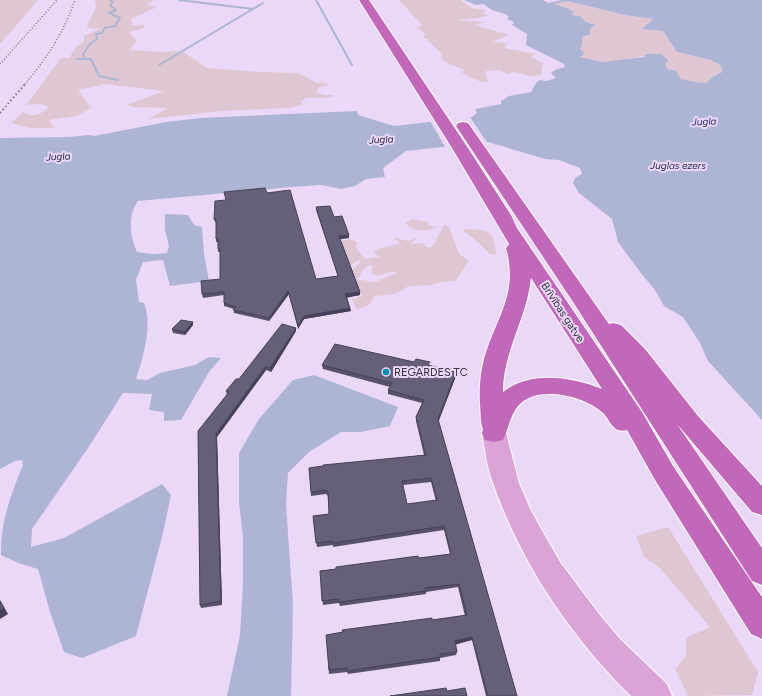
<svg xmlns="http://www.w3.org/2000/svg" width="762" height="696" viewBox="0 0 762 696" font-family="Figtree,sans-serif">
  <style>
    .green { fill: #dec7d2 }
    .water { fill: #aeb5d4; fill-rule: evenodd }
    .pier { fill: #ebd8f9 }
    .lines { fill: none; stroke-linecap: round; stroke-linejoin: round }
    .stream { stroke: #aeb5d4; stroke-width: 2 }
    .major-casing { stroke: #fff; stroke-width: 2 }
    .highway-casing { stroke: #fff; stroke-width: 2 }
    .major { fill: #daa4d6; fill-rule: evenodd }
    .highway { fill: #c168ba; fill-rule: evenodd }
    .rail-far1 { stroke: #81758a; stroke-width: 1.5; stroke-dasharray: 1 2; stroke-linecap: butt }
    .rail { stroke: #81758a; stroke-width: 2; stroke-dasharray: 1.5 2.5; stroke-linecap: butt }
    .wall { fill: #57526b; fill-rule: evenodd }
    .shaded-wall { fill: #474257 }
    .building { fill: #655f7c; stroke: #474257; fill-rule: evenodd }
    .poi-dot { fill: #0089a9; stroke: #ebd8f9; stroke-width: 1.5 }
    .labels { text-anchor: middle; stroke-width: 4; stroke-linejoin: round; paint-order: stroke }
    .far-water-label { font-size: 10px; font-style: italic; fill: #222751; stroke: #ebd8f9 }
    .street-label { font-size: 11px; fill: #362f3c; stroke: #ebd8f9 }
    .poi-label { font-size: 11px; fill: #362f3c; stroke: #ebd8f9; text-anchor: start }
  </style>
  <rect width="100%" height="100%" fill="#ebd8f9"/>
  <g class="green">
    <path d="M0 0H38L0 44Z"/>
    <path d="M95 0H154L145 5 157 7 131 19 133 26 143 25 145 28 129 32 137 41 130 50 163 52 182 51 207 68 260 72 298 73 317 83 323 82 330 85 320 87 316 92 324 95H334C325 102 311 94 301 101L303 105 289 108 222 111 148 119 168 108 133 107 126 105 164 91 105 84 78 90 91 108 76 116 49 120 54 128H29L11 123 23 112C34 118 40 115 49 107L41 104 26 105 61 58H69L77 46 84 41V36L100 29 87 28 88 23 96 8Z"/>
    <path d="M399 0H460L472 8 486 10 483 13 488 16 478 18 456 20 486 22 475 25 509 35 492 42 508 43 504 48 536 54 531 57 543 63 541 75 530 76 511 71V74L503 73 500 70 486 71 485 73 489 82C480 83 469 77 461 72L466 70 451 65 442 60 441 53 423 36 426 34 416 27 423 26Z"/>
    <path d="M567 1 625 15 654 19 647 24 663 31 677 52 711 60 721 67 722 72 711 78 708 83 695 82 681 79 676 71 667 69 665 63 669 61C649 47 623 65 601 62 594 61 587 58 580 57L582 37 589 36 590 29 594 24 585 21 580 16 570 15 573 12 552 4Z"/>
    <path d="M412 219 427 222 429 226 437 227C426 233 414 232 405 223Z"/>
    <path d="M444 225 449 226 459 254 469 261 455 281 440 282 432 285 408 286C400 295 385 295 374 296L369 305 357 310 352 299 364 296 361 295 355 279 375 282 397 273 392 271 377 276 371 273 373 267 370 265 364 268 359 278H355L352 270 361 262 359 260 350 266 340 241 350 239 357 242 356 248 365 259 379 257 374 252 381 248 399 244 398 241 394 240 396 238 408 241 417 238 410 244 425 243 424 246 430 248 434 244Z"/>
    <path d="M465 229C488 230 494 229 496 254H489C488 250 467 233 462 230Z"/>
    <path d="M668 527 758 672 752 695 688 696 675 669 686 656V638L710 627 660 568 644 557 636 536Z"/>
  </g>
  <g class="water">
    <path d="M464 0H543L548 3 562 0H762V420L708 361 700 343 683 317 664 306 655 290 640 272 618 242 612 219 579 193 573 183 575 178 582 174 580 168 559 160 545 159 488 142 406 151 383 168 385 177 366 179 355 186 341 189 321 185 292 187 138 201C127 216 130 236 137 252L153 254 167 253 169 246 165 230V214L188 215 194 225 202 227 204 254 209 281 170 286 163 260 143 262 136 280 139 302 144 303C153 324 143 358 136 379L147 380 160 373 195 365 209 357 221 358 209 372 181 420 164 421V412L149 410 152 394 123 393 90 445 32 529 31 547 64 538 162 484 171 495 163 533 136 636 82 658 64 652 50 612 38 569 18 563 1 555C0 523 11 494 23 465L22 460 15 461 0 469V138L69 137 89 135 94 136 166 122 201 118 357 111 358 115 394 126 472 117 477 113 475 109 501 104V101L509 96 531 92 536 83 540 80 546 81 556 78 551 73 555 70 565 67 564 64 526 45 527 34 512 25 514 22 507 19 509 17 505 14 492 10 483 4 476 5ZM567 1 625 15 653 19 642 29 663 31 677 52 711 60 721 66 722 72 711 78 707 83 695 82 681 79 676 71 667 69 665 63 669 61 661 54H646L644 57 602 62 580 57 584 54 583 51 580 49 582 45V37L590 35V29L595 25 585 21 580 16 571 15 574 12C567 8 561 6 553 4Z"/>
    <path d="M314 375 398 407 390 426 361 432H341L309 452 288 473 286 504 293 605 291 696H227L240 635 243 584V537L239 502V453L259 419 293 380Z"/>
  </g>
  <path class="pier" d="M470 117 488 144 446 148 430 121Z"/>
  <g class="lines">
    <g class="stream">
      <path d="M179 0 253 9"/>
      <path d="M316 0 352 65"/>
      <path d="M84 58 83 54 90 44 97 39 96 34 102 33 105 28 115 26 120 18 109 13 116 10 110 5 113 2 110 0"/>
      <path d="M77 59H91L99 76 118 80"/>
      <path d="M159 65 263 3"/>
    </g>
    <defs>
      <path id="major" d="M494 424 503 426 506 433 519 483 531 511 560 562 599 614 620 639 667 684 672 696H631C571 637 521 563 493 483 487 467 485 450 482 433L485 426Z"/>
      <g id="highway">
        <path d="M359 0H369L468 148 511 215 517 228 642 412 673 466 762 597V639L751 634 655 480 627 430C624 431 619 431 616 429 610 425 607 416 602 412 584 396 539 385 520 404 510 414 509 428 503 440L494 442 485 440 482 433 483 429C480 422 481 413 480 405 479 390 480 374 484 359 496 317 519 295 506 248L509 244 452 148ZM531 278 602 389C573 377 530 370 503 392 503 351 527 318 531 278Z"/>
        <path d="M463 122 468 123 609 324 613 323 621 325 645 349 698 416 762 486V515L752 512 677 424 762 548V585L752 581 573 302 456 126 458 123Z"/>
      </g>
    </defs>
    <use href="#major" class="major-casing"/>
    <use href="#highway" class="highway-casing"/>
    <use href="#major" class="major"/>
    <use href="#highway" class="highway"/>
    <g class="rail-far1">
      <path d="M0 64 57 0"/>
      <path d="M25 84C47 58 64 32 75 0"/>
    </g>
    <path class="rail" d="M0 113 26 83"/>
  </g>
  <g class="wall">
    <path d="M267 193 316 279 338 276 316 210V207L334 217 349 238 340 239 360 292V295L347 297 350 308 351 311 304 319 298 329 289 294 269 321 234 313V309L224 306V295L203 298 202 294 220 279V252H218V242H216V222H215L214 219 226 200Z"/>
    <path d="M193 322V325L185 335 173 333 172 329Z"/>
    <path d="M296 328V331L271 372 266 370 217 437 222 605 201 608 200 605 198 431 227 395 226 391Z"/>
    <path d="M322 365H429L456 376 438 421 517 696H486L472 640 455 644 457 652 456 655 440 658V661L348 674 347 672 329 674 326 635 465 616 458 587 426 592V594L340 606 339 603 323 605 320 571 450 554 444 530 333 547V545L317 547 313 516 329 514 328 496 326 494 311 496 309 468 424 455 416 421V417L422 403 388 394V390L390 387 323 369ZM431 482 436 501 407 504 403 485Z"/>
  </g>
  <g class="shaded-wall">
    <path d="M349 235V238L339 239V236Z"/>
    <path d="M288 291 289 294 269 321V318Z"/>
    <path d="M360 292V295L346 298 345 294Z"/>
    <path d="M350 308 351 311 304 319 298 329V326L304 316Z"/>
    <path d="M193 322V325L185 335 184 332Z"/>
    <path d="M296 328V331L271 372 270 368Z"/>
    <path d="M265 367 266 370 217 437 222 605 221 601 216 434Z"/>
    <path d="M456 372V376L438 423V419Z"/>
    <path d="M0 600 8 614 0 619Z"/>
    <path d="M472 637V640L454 645 455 641Z"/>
  </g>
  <g class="building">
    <path d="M265 188 267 193 290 190 316 279 338 276 316 207 330 206 334 217 342 216 349 235 339 236 360 292 345 294 350 308 304 316 298 326 288 291 269 318 233 310 236 307 224 303V292L202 294 201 281 220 279V249H218V239H216V219H214L215 201 226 200 224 192Z"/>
    <path d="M181 320 193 322 184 332 172 329Z"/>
    <path d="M282 324 296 328 270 368 265 367 216 434 221 601 200 605 198 431 229 392 226 391 236 379H239Z"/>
    <path d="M335 344 414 362 416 359 430 362 428 365 456 372 438 419 517 696H488L472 637 455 641 457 652 440 654V657L347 671V668L329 670 326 635 343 632 342 630 432 618V620L467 615 459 584 425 588 426 591 339 602V599L322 601 320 571 336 569V567L418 556 419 558 451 554 444 526 332 543V541L316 543 313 516 329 514 328 492 326 490 311 492 309 468 323 466V465L426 455 416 417 424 400 388 390 392 383 322 365ZM431 478 437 500 407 504 402 481Z"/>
    <path d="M0 601 4 608 0 611Z"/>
    <path d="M446 688 447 691 465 688 467 696H390Z"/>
  </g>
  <circle class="poi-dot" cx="386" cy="372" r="4"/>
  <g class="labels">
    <g class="far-water-label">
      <text transform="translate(704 121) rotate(-2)" y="4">Jugla</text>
      <text transform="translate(381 139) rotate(-3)" y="4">Jugla</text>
      <text transform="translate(58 156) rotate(-3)" y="4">Jugla</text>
      <text x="678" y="169">Juglas ezers</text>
    </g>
    <g class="street-label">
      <text transform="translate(563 312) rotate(57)" y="4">Brīvības gatve</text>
    </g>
    <g class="poi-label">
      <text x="394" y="376">REGARDES TC</text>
    </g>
  </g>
</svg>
